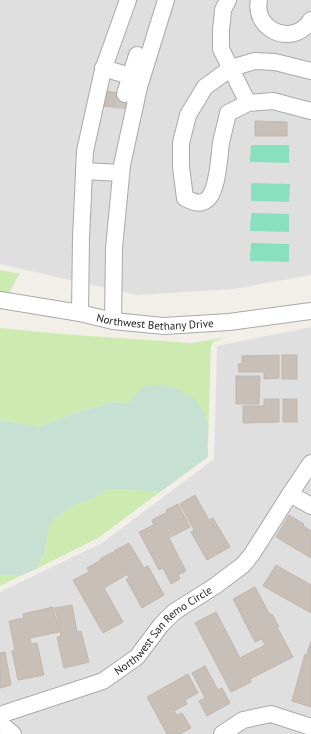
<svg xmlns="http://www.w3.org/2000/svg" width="311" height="734" viewBox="0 0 311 734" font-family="'PT Sans',sans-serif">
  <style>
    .residential { fill: #e0dfdf }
    .grass { fill: #cdebb0 }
    .wetland { fill: #c6e0d4 }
    .pitch { fill: #88e0be }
    .building { fill: #c7bfb8; stroke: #c4b6ab }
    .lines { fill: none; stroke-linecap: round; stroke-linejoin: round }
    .minor-tunnel { stroke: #c8c6c1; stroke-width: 16; stroke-dasharray: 16 8; stroke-linecap: butt }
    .minor-casing { stroke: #a9a9a9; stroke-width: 18 }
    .minor { stroke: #fff; stroke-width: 16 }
    .labels { text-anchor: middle; stroke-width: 3; stroke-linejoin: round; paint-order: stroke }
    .street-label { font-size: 11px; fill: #222; stroke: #fff }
  </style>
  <rect width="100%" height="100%" fill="#f2efe9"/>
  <g class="residential">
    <path d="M0 0H311V275L234 289 137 295 0 264Z"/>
    <path d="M311 327V734H0V592L102 543 214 459 217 346Z"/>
  </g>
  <g class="grass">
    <path d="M0 270 21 274 18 276 0 311Z"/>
    <path d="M0 328 62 334 191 343 222 338V339L214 341 211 346 208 445 207 442V423L205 414 130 403 113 402 74 413 40 427 0 420Z"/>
    <path d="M108 489H128L160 492 98 538 36 569 44 554 50 523 71 507 92 499Z"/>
    <path d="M24 574 0 586V575L20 576Z"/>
  </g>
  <path class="wetland" d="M159 385 176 388 194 399 198 403 201 407 205 414 207 423 208 457 160 492 128 489H108L92 499 71 507 50 523 44 554 36 569 20 576 0 575V420L40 427 74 413 113 402 130 403 131 398 145 386Z"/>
  <g class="pitch">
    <path d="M251 145H289V163L250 162Z"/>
    <path d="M251 183 290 184 289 202 251 201Z"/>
    <path d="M251 213 289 214V232L250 231Z"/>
    <path d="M251 243 289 244V262L250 261Z"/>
  </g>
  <g class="building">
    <path d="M106 91 131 95 129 109 104 106Z"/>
    <path d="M255 121 287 122V136H255Z"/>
    <path d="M279 355V378L264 379V372H239L238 364H242V356Z"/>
    <rect x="282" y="355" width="15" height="24"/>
    <path d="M236 376H260L259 404H236Z"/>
    <path d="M264 399H279V422L243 423V406H264Z"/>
    <rect x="283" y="399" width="14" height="23"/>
    <path d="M195 495 209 520 213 518 230 547 207 560 191 532 194 530 180 504Z"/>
    <path d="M178 504 190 527 169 538 186 571 178 575 180 579 171 584 163 568 159 570 139 532 154 525 152 520 167 512 166 510Z"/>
    <path d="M289 515 304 524 303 526 311 531V558L276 537Z"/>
    <path d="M129 543 144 568 148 566 164 595 142 608 126 579 129 578 114 551Z"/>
    <path d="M113 552 126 575 104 588 123 622 103 633 73 580 89 572 87 568 101 560 100 559Z"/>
    <path d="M276 565 311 585V613L263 586Z"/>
    <path d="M255 587 270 615 272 614 279 627H277L293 657 250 679 251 682 231 692 195 623 216 612 240 658 265 645 262 639 255 642 233 599Z"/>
    <path d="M72 605 77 632 81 631 89 662 64 668 57 637 61 636 55 608Z"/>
    <path d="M53 607 59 632 30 638 31 644 37 643 44 675 18 680 12 651 15 650 9 621 24 618 23 614Z"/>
    <path d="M311 641V655L307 653Z"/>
    <path d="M5 652 11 685 0 688V653Z"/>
    <path d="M305 654 311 656V707L292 701Z"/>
    <path d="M205 666 218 690 222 688 230 703 207 716 199 701 205 698 192 673Z"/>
    <path d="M188 674 198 693 185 700 187 704 174 711 177 715 182 713 191 728 180 734H167L147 697Z"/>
  </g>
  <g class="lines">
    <path class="minor-tunnel" d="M123 109 125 94"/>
    <defs>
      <g id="minor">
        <path d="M228 0 223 10 222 21 221 29V49L248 103"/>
        <path d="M259 0C253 26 285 45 305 27 307 26 309 22 311 20"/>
        <path d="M103 68 130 76"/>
        <path d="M311 71 275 62 255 61 231 68 205 87 188 115 181 143V167L185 198C191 201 198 205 205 201 218 194 219 157 221 143 223 133 226 123 228 113L248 103 273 101 311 111"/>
        <path d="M125 94 137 55"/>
        <path d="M84 171 121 173"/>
        <path id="s1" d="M0 300 80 313 113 321 164 326 229 322 311 311"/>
        <path d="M80 313 81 238 85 151 103 70 128 0"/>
        <path d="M113 321 114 248 122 165 139 87 166 0"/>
        <path d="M290 494 311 506"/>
        <path id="s2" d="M0 715 103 681 137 657 161 625 174 612 215 586 243 565 252 554 290 494 311 463"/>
        <path d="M0 723 13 734"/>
        <path d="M222 734 243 720 271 714 311 727"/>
      </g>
    </defs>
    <use href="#minor" class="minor-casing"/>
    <use href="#minor" class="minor"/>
  </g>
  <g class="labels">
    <g class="street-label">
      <text dy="4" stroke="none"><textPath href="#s1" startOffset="157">Northwest Bethany Drive</textPath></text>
      <text dy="4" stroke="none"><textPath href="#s2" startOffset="188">Northwest San Remo Circle</textPath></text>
    </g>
  </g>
</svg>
